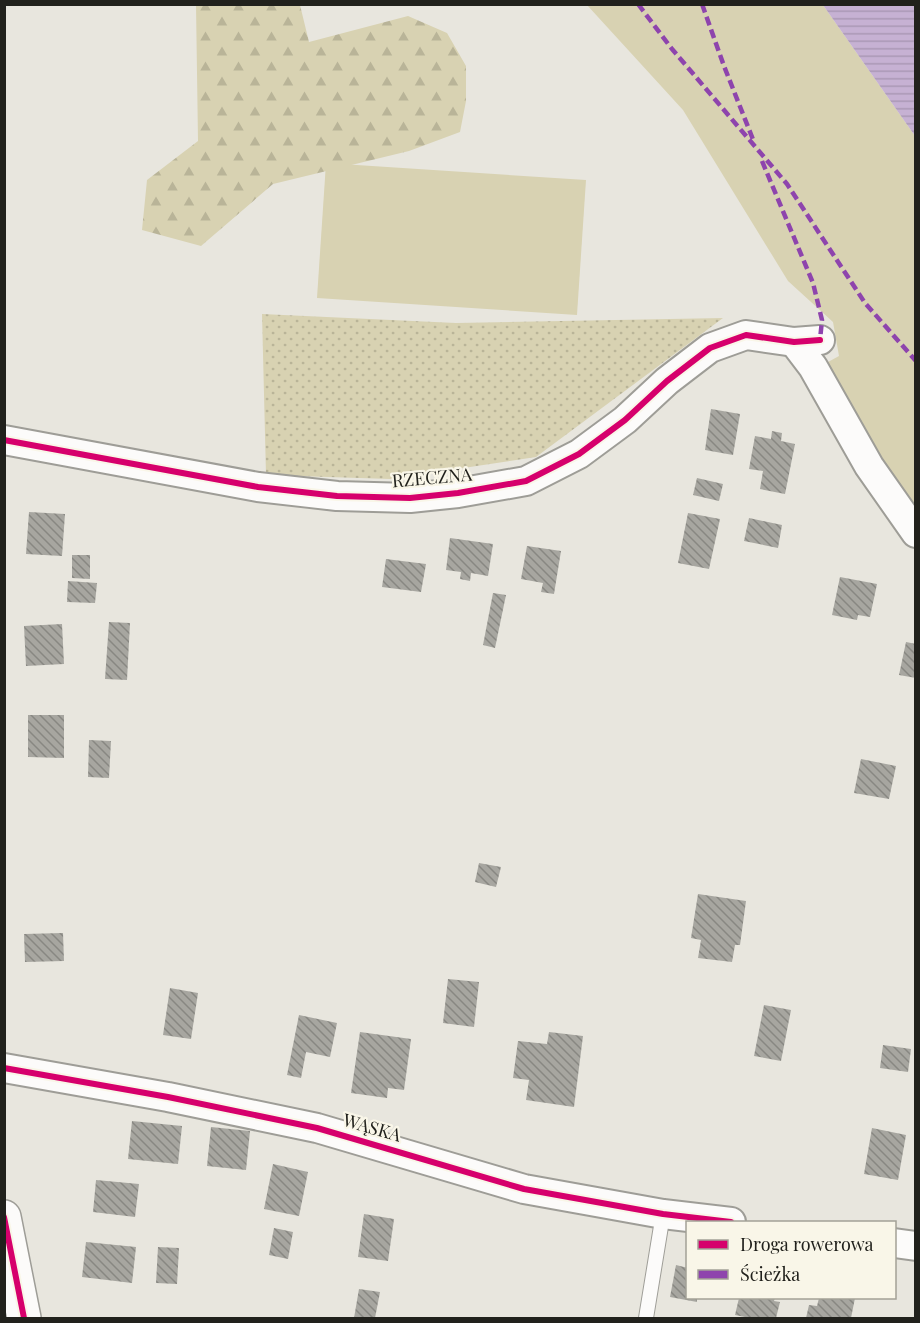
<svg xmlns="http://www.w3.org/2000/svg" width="920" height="1323" font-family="'Playfair Display',serif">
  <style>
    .green { fill: #d8d2b2 }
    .forest { fill: url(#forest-firs) }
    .park { fill: url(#park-dots) }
    .water { fill: url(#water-rules) }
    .building { fill: url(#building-back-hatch) }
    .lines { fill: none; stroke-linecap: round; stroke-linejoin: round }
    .lane-casing { stroke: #9e9d97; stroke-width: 16 }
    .street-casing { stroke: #9e9d97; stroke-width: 32 }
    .secondary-casing { stroke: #9e9d97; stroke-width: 36 }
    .lane { stroke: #fcfbfa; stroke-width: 14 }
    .street { stroke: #fcfbfa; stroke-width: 28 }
    .secondary { stroke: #fcfbfa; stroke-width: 33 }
    .quiet { stroke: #8e44ad; stroke-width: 4.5; stroke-dasharray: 9 4.5; stroke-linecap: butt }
    .cycleway-casing { stroke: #f9f6e8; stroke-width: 10 }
    .cycleway { stroke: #d6006c; stroke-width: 6 }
    .labels { text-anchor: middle; stroke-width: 4.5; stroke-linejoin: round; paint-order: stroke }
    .street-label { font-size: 18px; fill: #21211c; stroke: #f9f6e8 }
  </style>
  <defs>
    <pattern id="forest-firs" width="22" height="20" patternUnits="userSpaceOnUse" patternTransform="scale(1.5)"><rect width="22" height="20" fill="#d8d2b2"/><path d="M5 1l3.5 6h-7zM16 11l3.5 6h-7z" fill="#b9b498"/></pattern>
    <pattern id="park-dots" width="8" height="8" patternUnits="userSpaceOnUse" patternTransform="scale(1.5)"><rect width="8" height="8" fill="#d8d2b2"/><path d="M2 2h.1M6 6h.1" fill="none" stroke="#b9b498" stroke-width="1.8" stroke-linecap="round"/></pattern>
    <pattern id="water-rules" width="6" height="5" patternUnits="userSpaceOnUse" patternTransform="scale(1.5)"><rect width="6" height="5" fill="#c6b1d3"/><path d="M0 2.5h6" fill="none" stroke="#aa98b5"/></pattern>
    <pattern id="building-back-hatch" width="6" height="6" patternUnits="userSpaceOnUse" patternTransform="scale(1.5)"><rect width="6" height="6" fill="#a7a6a0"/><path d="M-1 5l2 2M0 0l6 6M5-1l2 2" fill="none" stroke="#888782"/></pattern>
  </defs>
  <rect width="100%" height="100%" fill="#e8e6de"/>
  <!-- green -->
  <g class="green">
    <path d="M 587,5 L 823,5 L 915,136 L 915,512 L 819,367 L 839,356 L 833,322 L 788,281 L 683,110 Z"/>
    <path d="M 326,163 L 586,180 L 577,315 L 317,298 Z"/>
  </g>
  <!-- forest -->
  <path class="forest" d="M 196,5 L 300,5 L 309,42 L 408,16 L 447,33 L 466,66 L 466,101 L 460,132 L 409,151 L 273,184 L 201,246 L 142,230 L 147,180 L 198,141 Z"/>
  <!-- park -->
  <path class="park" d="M 262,314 L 456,323 L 723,318 L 536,457 L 390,479 L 266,475 Z"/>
  <!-- water -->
  <path class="water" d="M 823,5 L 915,5 L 915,136 Z"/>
  <!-- building -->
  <g class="building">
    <path d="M 711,409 L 740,414 L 733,455 L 705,450 Z"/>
    <path d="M 772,431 L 782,433 L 781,441 L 795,444 L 785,494 L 760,489 L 763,471 L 749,469 L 755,436 L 771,439 Z"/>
    <path d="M 697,478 L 723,484 L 719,501 L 693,495 Z"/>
    <path d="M 29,512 L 65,514 L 62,556 L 26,554 Z"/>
    <path d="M 688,513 L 720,519 L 709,569 L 678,563 Z"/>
    <path d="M 749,518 L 782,525 L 778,548 L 744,541 Z"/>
    <path d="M 450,538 L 493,544 L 488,576 L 471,573 L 470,581 L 460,579 L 461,572 L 446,570 Z"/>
    <path d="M 527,546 L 561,551 L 554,594 L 541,592 L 543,583 L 521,579 Z"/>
    <path d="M 72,555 L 90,555 L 90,579 L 72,578 Z"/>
    <path d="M 386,559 L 426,564 L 421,592 L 382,587 Z"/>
    <path d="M 840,577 L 877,584 L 870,617 L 858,615 L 857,620 L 832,615 Z"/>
    <path d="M 68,581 L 97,583 L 95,603 L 67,602 Z"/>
    <path d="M 493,593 L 506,595 L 495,648 L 483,645 Z"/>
    <path d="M 109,622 L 130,623 L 127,680 L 105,679 Z"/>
    <path d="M 62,624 L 64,664 L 26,666 L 24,626 Z"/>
    <path d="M 906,642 L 916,644 L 916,678 L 899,675 Z"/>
    <path d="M 28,715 L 64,715 L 64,758 L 28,757 Z"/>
    <path d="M 89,740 L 111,741 L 109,778 L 88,777 Z"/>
    <path d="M 861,759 L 896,766 L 889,799 L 854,793 Z"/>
    <path d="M 479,863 L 501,867 L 496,887 L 475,882 Z"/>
    <path d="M 698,894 L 746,901 L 740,945 L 735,945 L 732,962 L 698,958 L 701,940 L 691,938 Z"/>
    <path d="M 63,933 L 64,961 L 25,962 L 24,934 Z"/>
    <path d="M 448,979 L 479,982 L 474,1027 L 443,1023 Z"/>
    <path d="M 170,988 L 198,993 L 191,1039 L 163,1035 Z"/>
    <path d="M 764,1005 L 791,1010 L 781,1061 L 754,1056 Z"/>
    <path d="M 299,1015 L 337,1023 L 330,1057 L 306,1052 L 301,1078 L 287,1075 Z"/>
    <path d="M 360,1032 L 411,1039 L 404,1090 L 388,1088 L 387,1098 L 351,1093 Z"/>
    <path d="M 549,1032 L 583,1036 L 574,1107 L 526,1100 L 529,1080 L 513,1078 L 518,1041 L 547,1044 Z"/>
    <path d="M 883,1045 L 911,1049 L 908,1072 L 880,1068 Z"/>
    <path d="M 132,1121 L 182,1126 L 178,1164 L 128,1159 Z"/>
    <path d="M 211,1127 L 250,1131 L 246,1170 L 207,1166 Z"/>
    <path d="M 872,1128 L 906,1135 L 898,1180 L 864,1174 Z"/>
    <path d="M 273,1164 L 308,1172 L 299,1216 L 264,1209 Z"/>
    <path d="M 96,1180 L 139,1184 L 135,1217 L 93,1212 Z"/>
    <path d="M 364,1214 L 394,1219 L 388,1261 L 358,1257 Z"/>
    <path d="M 274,1228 L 293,1232 L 288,1259 L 269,1255 Z"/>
    <path d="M 86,1242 L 136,1247 L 132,1283 L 82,1277 Z"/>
    <path d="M 158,1247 L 179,1248 L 177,1284 L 156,1283 Z"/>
    <path d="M 676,1265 L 688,1268 L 688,1298 L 697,1298 L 697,1302 L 670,1297 Z"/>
    <path d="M 359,1289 L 380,1292 L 375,1318 L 354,1318 Z"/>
    <path d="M 739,1298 L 775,1298 L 774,1301 L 780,1302 L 776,1318 L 750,1318 L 735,1315 Z"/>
    <path d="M 819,1298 L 855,1298 L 851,1318 L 806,1318 L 809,1305 L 817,1306 Z"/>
  </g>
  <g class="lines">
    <defs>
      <path id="lane" d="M 646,1318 L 663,1214"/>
      <g id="street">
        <path d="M 794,342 L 813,367 L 869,466 L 916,533"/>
        <path d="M 4,440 L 258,487 L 337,496 L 410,498 L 458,493 L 526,481 L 579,454 L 625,420 L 667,381 L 710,348 L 746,335 L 794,342 L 820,340"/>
        <path d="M 4,1068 L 168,1097 L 317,1128 L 524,1189 L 663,1214 L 731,1222"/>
        <path d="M 894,1243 L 916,1246"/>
      </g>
      <path id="secondary" d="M 4,1217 L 24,1318"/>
    </defs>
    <!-- lane casing -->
    <use href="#lane" class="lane-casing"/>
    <!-- street casing -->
    <use href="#street" class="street-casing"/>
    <!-- secondary casing -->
    <use href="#secondary" class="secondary-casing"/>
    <!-- lane -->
    <use href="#lane" class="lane"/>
    <!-- street -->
    <use href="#street" class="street"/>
    <!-- secondary -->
    <use href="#secondary" class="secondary"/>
    <!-- quiet -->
    <g class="quiet">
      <path d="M 638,4 L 672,49 L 787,184 L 865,303 L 916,361"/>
      <path d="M 702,4 L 724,66 L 754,142"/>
      <path d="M 762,161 L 813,283 L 822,320 L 820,340"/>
    </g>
    <defs>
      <g id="cycleway">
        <path d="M 4,440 L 258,487 L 337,496 L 410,498 L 458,493 L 526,481 L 579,454 L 625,420 L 667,381 L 710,348 L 746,335 L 794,342 L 820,340"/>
        <path d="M 4,1068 L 168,1097 L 317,1128 L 524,1189 L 663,1214 L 731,1222"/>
        <path d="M 4,1217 L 24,1318"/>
      </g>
    </defs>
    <!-- cycleway casing -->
    <use href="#cycleway" class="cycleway-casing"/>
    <!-- cycleway -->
    <use href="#cycleway" class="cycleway"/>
  </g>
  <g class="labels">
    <!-- street labels -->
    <g class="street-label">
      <text transform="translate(432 478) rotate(-5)" y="6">RZECZNA</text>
      <text transform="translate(372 1128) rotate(16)" y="6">WĄSKA</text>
    </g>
  </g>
  <!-- border -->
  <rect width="920" height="1323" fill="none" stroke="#21211c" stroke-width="12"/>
  <!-- legend -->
  <rect x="686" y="1221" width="210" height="78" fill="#f9f6e8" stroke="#a3a196" stroke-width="1.5"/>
  <rect x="698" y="1240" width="30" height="9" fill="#d6006c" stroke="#a3a196" stroke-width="1.5"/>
  <text x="740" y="1251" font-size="18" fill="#21211c">Droga rowerowa</text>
  <rect x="698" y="1270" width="30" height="9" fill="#8e44ad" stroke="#a3a196" stroke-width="1.5"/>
  <text x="740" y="1281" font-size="18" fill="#21211c">Ścieżka</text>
</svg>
